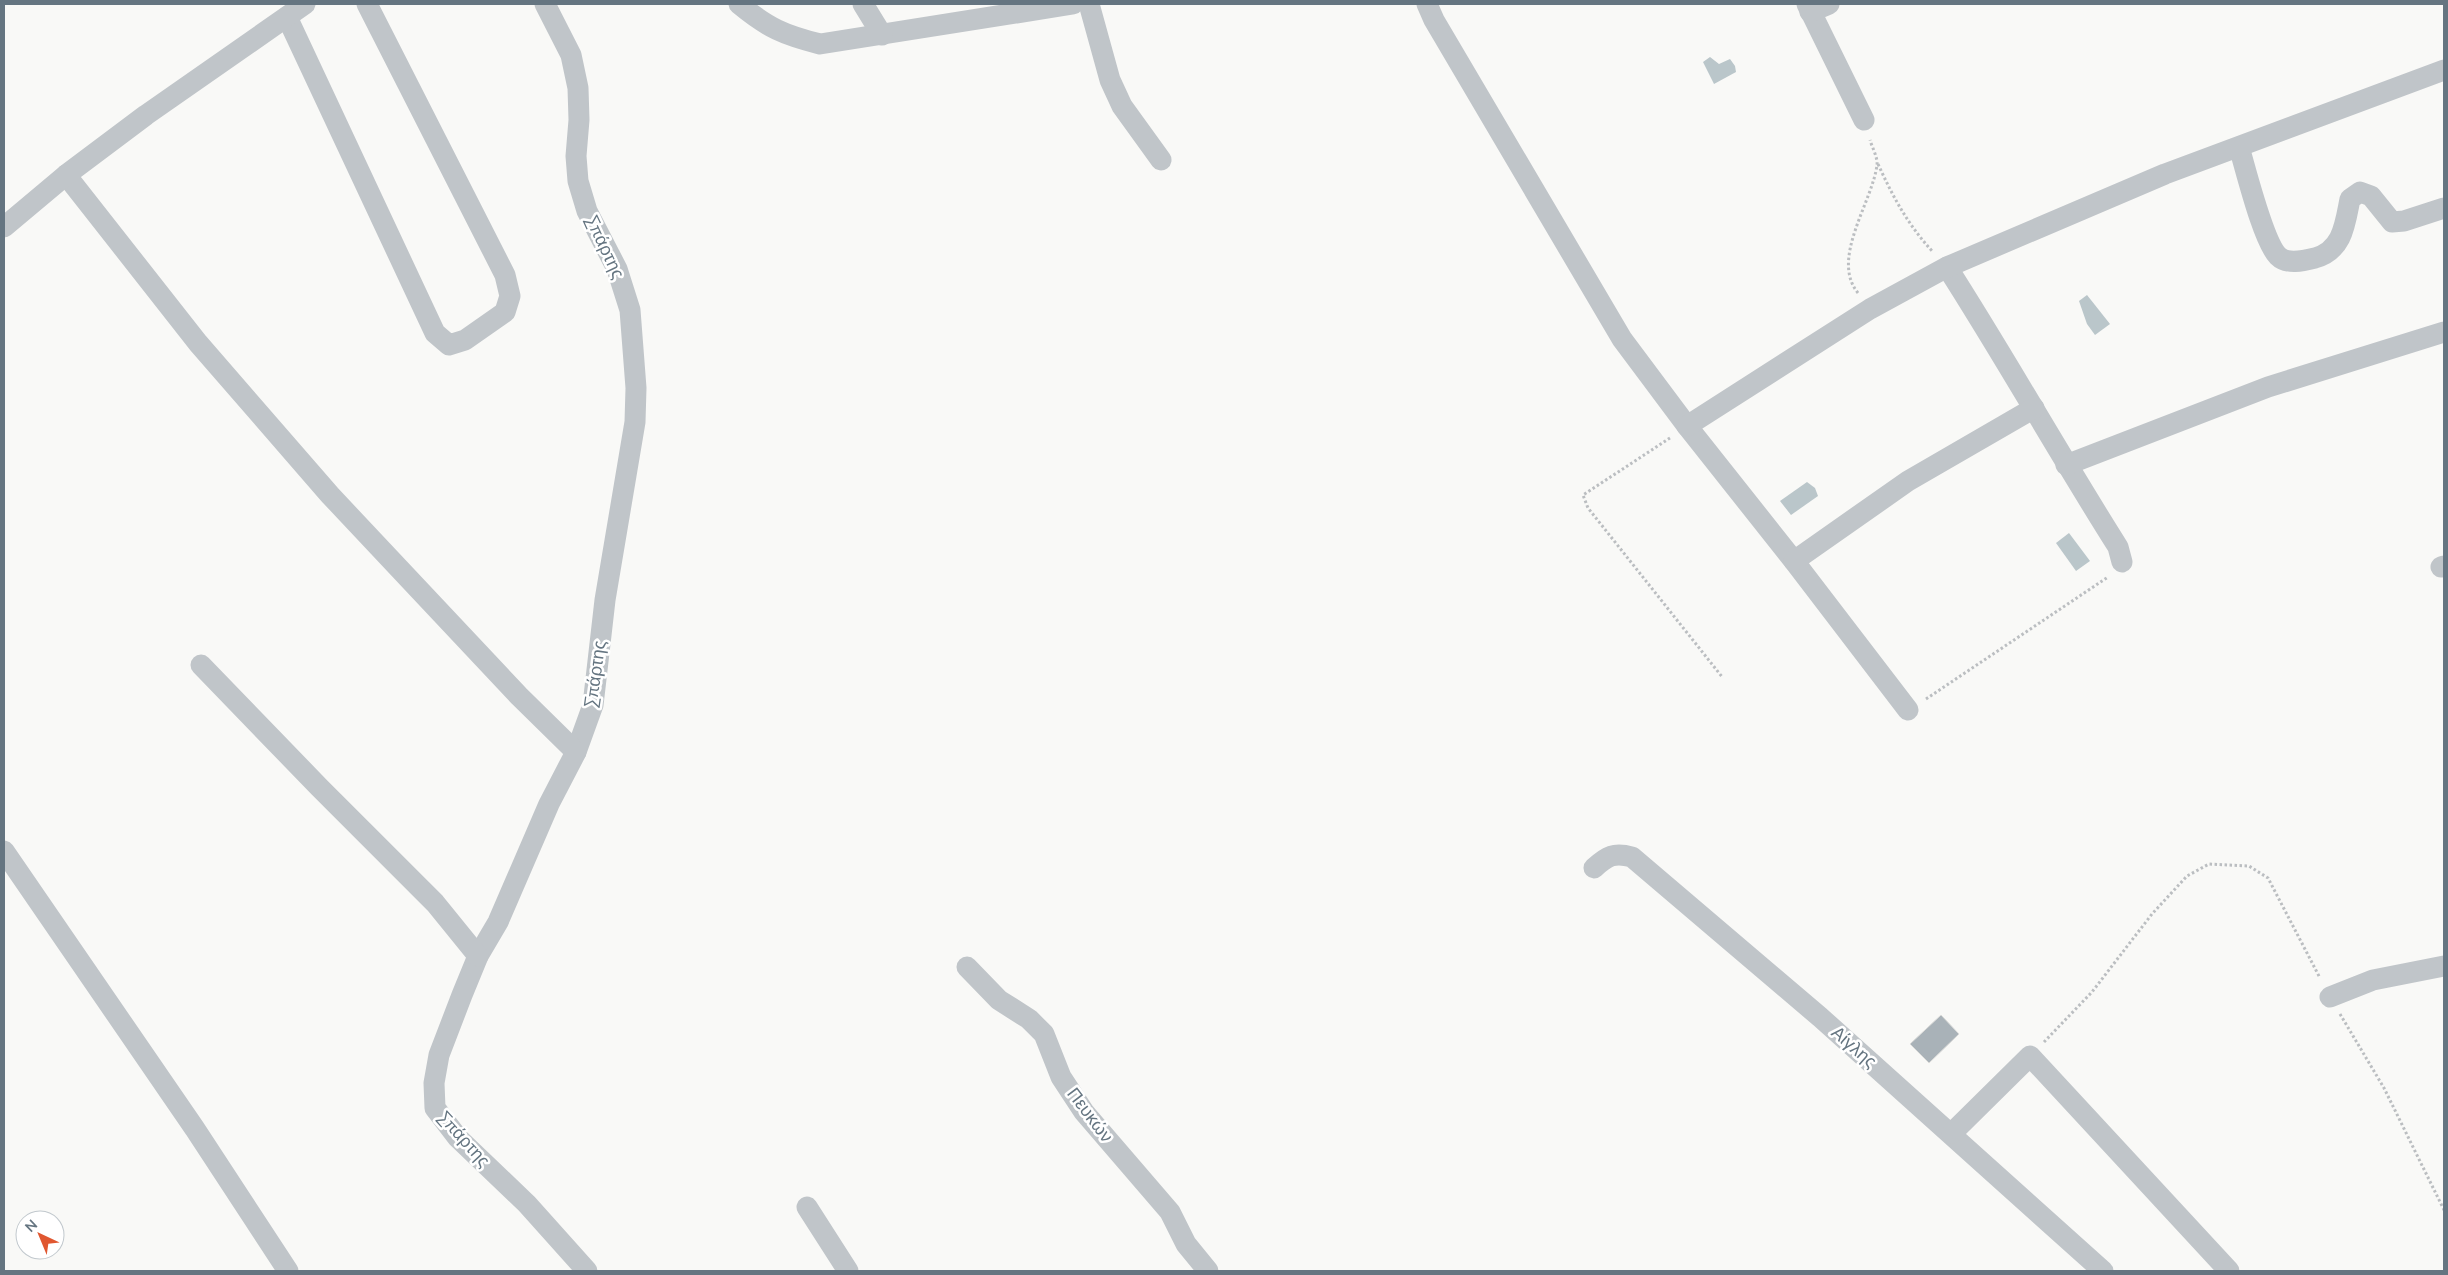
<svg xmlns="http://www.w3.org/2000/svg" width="2448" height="1275" font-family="'Nunito Sans',sans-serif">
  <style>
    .water { fill: #bac6ca }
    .building { fill: #a9b2b8; stroke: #dbdbd9 }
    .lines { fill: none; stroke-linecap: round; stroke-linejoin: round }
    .path { stroke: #bbbec1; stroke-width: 3; stroke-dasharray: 2.5 2.5; stroke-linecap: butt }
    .minor { stroke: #c0c5c9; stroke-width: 21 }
    .labels { text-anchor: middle; stroke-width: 5; stroke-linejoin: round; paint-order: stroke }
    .street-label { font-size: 18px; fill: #657581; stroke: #fff }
  </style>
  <rect width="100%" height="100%" fill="#f9f9f7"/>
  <!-- water -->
  <g class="water">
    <path d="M 1710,57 L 1719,64 L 1730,59 L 1735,66 L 1736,72 L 1714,84 L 1703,62 Z"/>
    <path d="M 2087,295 L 2110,324 L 2095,335 L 2087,324 L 2079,301 Z"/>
    <path d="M 1807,482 L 1815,488 L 1818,496 L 1791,515 L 1780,501 Z"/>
    <path d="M 2069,533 L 2090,561 L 2076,571 L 2056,543 Z"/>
  </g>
  <!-- building -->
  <path class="building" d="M 1941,1015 L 1959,1034 L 1929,1063 L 1910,1044 Z"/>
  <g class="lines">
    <!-- path -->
    <g class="path">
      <path d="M 1878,164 C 1893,197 1908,225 1933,252"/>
      <path d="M 1858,293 C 1830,259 1872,203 1877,165 C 1878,158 1872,147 1870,140"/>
      <path d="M 1670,438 L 1583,495 L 1588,508 L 1723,678"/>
      <path d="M 1926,699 L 2108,577"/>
      <path d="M 2340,1014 L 2384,1088 L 2444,1210"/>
      <path d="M 2044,1042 L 2092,992 L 2152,914 L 2187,876 L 2209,864 L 2249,866 L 2268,878 L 2320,978"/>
    </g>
    <!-- minor -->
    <g class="minor">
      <path d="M 545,4 L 571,55 L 578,88 L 579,120 L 576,156 L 578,181 L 587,211 L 617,269 L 630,310 L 636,388 L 635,422 L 605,600 L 593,705 L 576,752 L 549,804 L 498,922 L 478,956 L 462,995 L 439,1055 L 434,1083 L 435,1108 L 458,1138 L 527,1204 L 587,1271"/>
      <path d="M 739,4 C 768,28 784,35 820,44 L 1073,4"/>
      <path d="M 863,4 L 882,35"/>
      <path d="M 1089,4 L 1110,80 L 1122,106 L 1161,160"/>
      <path d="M 1427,4 L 1434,20 L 1622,339 L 1687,426 L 1794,561 L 1908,710"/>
      <path d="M 1807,4 L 1864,120"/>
      <path d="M 1810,12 L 1829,4"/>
      <path d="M 287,17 L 435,333 L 449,345 L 465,340 L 505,312 L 510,296 L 505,275 L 367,4"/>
      <path d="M 2239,147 C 2246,170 2263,241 2278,256 C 2287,265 2303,261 2315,258 C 2343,250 2345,224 2350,199 L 2360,192 L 2371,196 L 2392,222 L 2404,221 L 2444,208"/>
      <path d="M 66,175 L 198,343 L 330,495 L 519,696 L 576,752"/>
      <path d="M 4,227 L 66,175 L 146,115 L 305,4"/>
      <path d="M 1947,267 C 2006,359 2059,454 2118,547 L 2122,562"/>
      <path d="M 1687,426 L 1870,309 L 1947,267 L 2165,174 L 2444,70"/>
      <path d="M 2066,465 L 2268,387 L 2444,332"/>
      <path d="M 1794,561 L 1908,481 L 2034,408"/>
      <path d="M 2441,567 L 2444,566"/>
      <path d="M 201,665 L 319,787 L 435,903 L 478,956"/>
      <path d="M 4,851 L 195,1129 L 288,1271"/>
      <path d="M 1594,868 C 1607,856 1614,852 1632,857 L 1820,1017 L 2103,1271"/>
      <path d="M 967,967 L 999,1000 L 1029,1019 L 1044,1034 L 1061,1077 L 1084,1112 L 1170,1212 L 1186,1244 L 1208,1271"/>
      <path d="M 2330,997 L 2373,980 L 2444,966"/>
      <path d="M 1952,1133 L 2030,1056 L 2229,1271"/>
      <path d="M 807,1207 L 848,1271"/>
    </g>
  </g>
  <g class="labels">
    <!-- street labels -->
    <g class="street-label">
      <text transform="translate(605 247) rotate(65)" y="6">Σπάρτης</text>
      <text transform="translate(595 674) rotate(-82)" y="6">Σπάρτης</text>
      <text transform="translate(1854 1047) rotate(41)" y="6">Αίγλης</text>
      <text transform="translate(1090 1115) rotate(53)" y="6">Πευκών</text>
      <text transform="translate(464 1139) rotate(48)" y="6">Σπάρτης</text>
    </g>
  </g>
  <!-- border -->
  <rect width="2448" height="1275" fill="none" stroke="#657581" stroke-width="10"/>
  <!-- north arrow -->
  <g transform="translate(40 1235) rotate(316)"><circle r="24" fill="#ffffff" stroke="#c1c8cd"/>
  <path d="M0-4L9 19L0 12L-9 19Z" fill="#e05730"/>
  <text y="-8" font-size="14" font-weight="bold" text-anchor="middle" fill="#657581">N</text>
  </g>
</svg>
